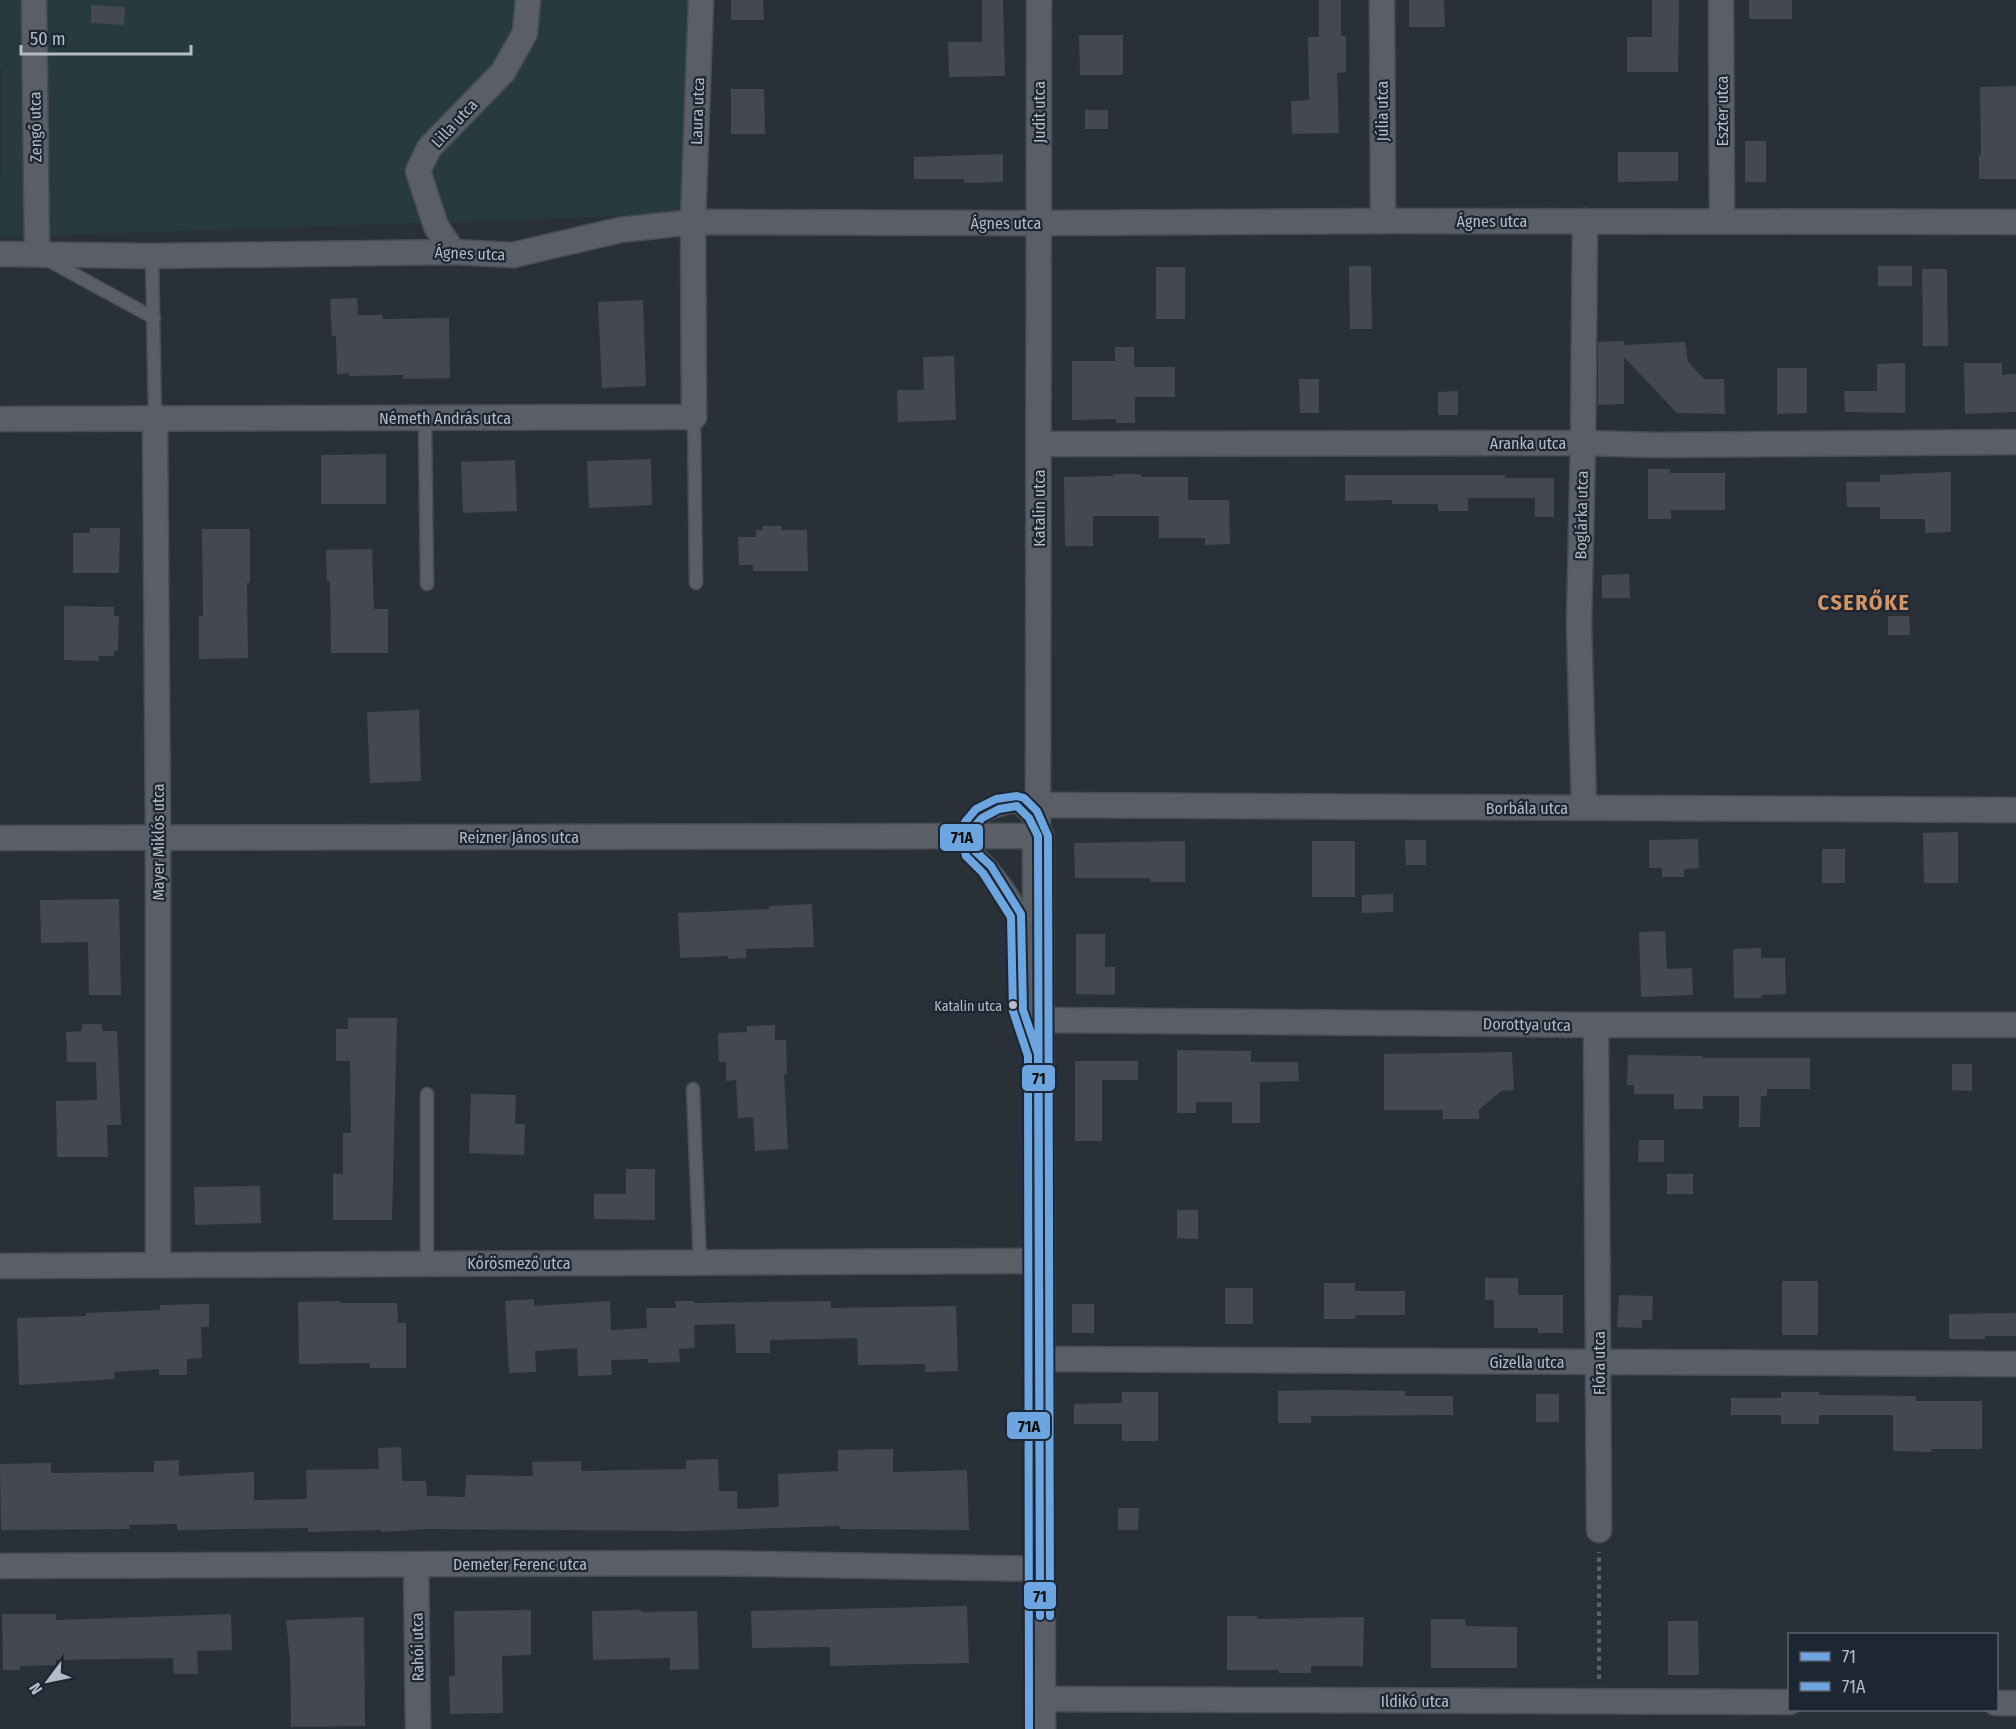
<svg xmlns="http://www.w3.org/2000/svg" width="2016" height="1729" font-family="'Fira Sans Condensed',sans-serif">
  <style>
    .green { fill: #273a3e }
    .building { fill: #444950 }
    .lines { fill: none; stroke-linecap: round; stroke-linejoin: round }
    .service-casing { stroke: #484c53; stroke-width: 15 }
    .minor-casing { stroke: #484c53; stroke-width: 27 }
    .tertiary-casing { stroke: #484c53; stroke-width: 33 }
    .path { stroke: #5d636a; stroke-width: 4; stroke-dasharray: 4.5 4.5; stroke-linecap: butt }
    .service { stroke: #5a5e66; stroke-width: 12 }
    .minor { stroke: #5a5e66; stroke-width: 24 }
    .tertiary { stroke: #5a5e66; stroke-width: 30 }
    .bus-1-casing { stroke: #1d2633; stroke-width: 12 }
    .bus-2-casing { stroke: #1d2633; stroke-width: 12 }
    .bus-1 { stroke: #6da5e0; stroke-width: 8 }
    .bus-2 { stroke: #6da5e0; stroke-width: 8 }
    .bus-dot { fill: #b4bcc9; stroke: #1d2633; stroke-width: 2 }
    .labels { text-anchor: middle; stroke-width: 4.5; stroke-linejoin: round; paint-order: stroke }
    .bus-label { font-size: 14px; fill: #b4bcc9; stroke: #1d2633; text-anchor: end }
    .street-label { font-size: 16px; fill: #b4bcc9; stroke: #1d2633 }
    .district-label { font-size: 22px; font-weight: bold; letter-spacing: 1.5px; fill: #d59563; stroke: #1d2633 }
    .line-badge { stroke: #1d2633; stroke-width: 2 }
    .pale-badge-label { font-size: 16px; text-anchor: middle; font-weight: bold; fill: #111 }
  </style>
  <rect width="100%" height="100%" fill="#2a3038"/>
  <!-- green -->
  <path class="green" d="M 0,0 L 690,0 L 688,214 L 0,237 L 2,71 L 0,68 Z"/>
  <!-- building -->
  <g class="building">
    <path d="M 731,0 L 763,0 L 764,20 L 731,20 Z"/>
    <path d="M 982,0 L 1003,0 L 1005,76 L 949,77 L 948,42 L 982,42 Z"/>
    <path d="M 1319,0 L 1341,0 L 1341,36 L 1346,36 L 1346,72 L 1337,73 L 1339,133 L 1292,134 L 1291,101 L 1309,100 L 1308,37 L 1319,37 Z"/>
    <path d="M 1409,0 L 1444,0 L 1445,27 L 1409,27 Z"/>
    <path d="M 1652,0 L 1679,0 L 1678,72 L 1627,72 L 1627,37 L 1652,37 Z"/>
    <rect x="1749" y="0" width="43" height="19"/>
    <path d="M 91,5 L 125,7 L 124,25 L 91,23 Z"/>
    <path d="M 1079,35 L 1123,35 L 1123,75 L 1080,75 Z"/>
    <path d="M 2016,86 L 2016,179 L 1979,179 L 1979,155 L 1981,155 L 1980,87 Z"/>
    <path d="M 731,89 L 764,89 L 765,134 L 731,134 Z"/>
    <rect x="1085" y="110" width="23" height="19"/>
    <rect x="1745" y="141" width="21" height="41"/>
    <path d="M 1618,152 L 1678,152 L 1678,181 L 1618,182 Z"/>
    <path d="M 1003,154 L 1003,182 L 964,183 L 964,179 L 914,179 L 914,157 Z"/>
    <path d="M 1349,266 L 1371,266 L 1372,329 L 1350,329 Z"/>
    <rect x="1878" y="266" width="34" height="20"/>
    <rect x="1156" y="267" width="29" height="52"/>
    <path d="M 1922,269 L 1947,269 L 1948,346 L 1923,346 Z"/>
    <path d="M 357,298 L 358,315 L 382,315 L 383,319 L 449,318 L 450,378 L 403,379 L 403,375 L 349,376 L 349,373 L 337,374 L 336,336 L 332,336 L 330,299 Z"/>
    <path d="M 643,300 L 646,386 L 602,388 L 598,302 Z"/>
    <path d="M 1624,341 L 1624,345 L 1685,342 L 1688,362 L 1704,379 L 1724,379 L 1725,414 L 1677,413 L 1624,357 L 1624,404 L 1598,405 L 1598,342 Z"/>
    <path d="M 1115,347 L 1134,347 L 1134,367 L 1175,367 L 1175,397 L 1135,397 L 1135,423 L 1116,423 L 1116,419 L 1072,420 L 1072,361 L 1115,361 Z"/>
    <path d="M 954,356 L 956,420 L 898,422 L 897,390 L 924,390 L 923,357 Z"/>
    <path d="M 1905,363 L 1905,413 L 1845,412 L 1844,391 L 1877,391 L 1877,364 Z"/>
    <path d="M 1964,363 L 2002,363 L 2002,375 L 2016,374 L 2016,412 L 1965,414 Z"/>
    <path d="M 1777,368 L 1807,368 L 1807,413 L 1777,414 Z"/>
    <path d="M 1299,379 L 1319,379 L 1319,413 L 1300,413 Z"/>
    <path d="M 1458,391 L 1458,415 L 1438,415 L 1438,392 Z"/>
    <path d="M 386,454 L 386,504 L 321,504 L 321,455 Z"/>
    <path d="M 651,459 L 652,505 L 589,508 L 587,461 Z"/>
    <path d="M 515,460 L 517,511 L 463,513 L 461,462 Z"/>
    <path d="M 1648,469 L 1670,469 L 1670,473 L 1725,473 L 1725,510 L 1671,510 L 1671,519 L 1648,519 Z"/>
    <path d="M 1951,472 L 1951,532 L 1925,533 L 1925,519 L 1880,519 L 1880,507 L 1847,507 L 1846,482 L 1880,482 L 1880,475 Z"/>
    <path d="M 1113,474 L 1141,474 L 1141,477 L 1188,477 L 1188,500 L 1229,500 L 1230,544 L 1205,545 L 1205,538 L 1159,538 L 1159,516 L 1093,516 L 1093,546 L 1065,546 L 1064,477 L 1113,476 Z"/>
    <path d="M 1345,475 L 1505,475 L 1505,478 L 1554,478 L 1554,517 L 1535,517 L 1535,498 L 1468,498 L 1468,511 L 1438,511 L 1438,504 L 1392,504 L 1392,500 L 1345,501 Z"/>
    <path d="M 763,526 L 781,526 L 781,530 L 807,530 L 808,571 L 753,571 L 753,565 L 739,565 L 738,537 L 756,537 L 756,530 L 763,530 Z"/>
    <path d="M 90,528 L 120,528 L 119,573 L 73,573 L 73,533 L 90,533 Z"/>
    <path d="M 202,529 L 250,529 L 250,583 L 247,583 L 248,658 L 199,659 L 199,616 L 203,616 Z"/>
    <path d="M 372,549 L 374,609 L 388,609 L 388,653 L 331,653 L 330,581 L 327,581 L 326,550 Z"/>
    <path d="M 1629,574 L 1630,598 L 1602,598 L 1602,575 Z"/>
    <path d="M 64,606 L 114,607 L 114,616 L 119,616 L 118,651 L 114,651 L 114,656 L 99,656 L 99,661 L 64,660 Z"/>
    <path d="M 1888,616 L 1909,616 L 1910,635 L 1888,635 Z"/>
    <path d="M 419,710 L 421,781 L 370,783 L 367,712 Z"/>
    <path d="M 1958,832 L 1958,883 L 1924,883 L 1923,833 Z"/>
    <path d="M 1698,839 L 1699,868 L 1684,869 L 1684,877 L 1662,877 L 1662,868 L 1649,868 L 1649,840 Z"/>
    <path d="M 1405,840 L 1426,840 L 1426,865 L 1406,865 Z"/>
    <path d="M 1185,841 L 1185,882 L 1151,882 L 1150,878 L 1075,878 L 1074,843 Z"/>
    <rect x="1312" y="841" width="43" height="56"/>
    <rect x="1822" y="849" width="23" height="34"/>
    <path d="M 1393,894 L 1393,912 L 1362,913 L 1362,895 Z"/>
    <path d="M 119,899 L 121,995 L 89,995 L 88,942 L 41,943 L 40,900 Z"/>
    <path d="M 812,904 L 814,947 L 746,949 L 746,958 L 728,959 L 728,956 L 680,958 L 678,913 L 769,909 L 769,906 Z"/>
    <path d="M 1665,931 L 1667,969 L 1692,968 L 1693,995 L 1641,997 L 1639,932 Z"/>
    <path d="M 1076,934 L 1105,934 L 1105,967 L 1115,967 L 1115,995 L 1076,994 Z"/>
    <path d="M 1761,948 L 1761,958 L 1785,958 L 1786,994 L 1761,995 L 1762,998 L 1734,998 L 1733,949 Z"/>
    <path d="M 348,1018 L 397,1018 L 392,1220 L 333,1220 L 333,1174 L 343,1174 L 343,1133 L 351,1133 L 350,1061 L 336,1061 L 336,1029 L 348,1029 Z"/>
    <path d="M 82,1024 L 102,1024 L 102,1031 L 117,1031 L 121,1125 L 107,1125 L 108,1157 L 57,1157 L 56,1101 L 97,1100 L 96,1062 L 67,1062 L 66,1032 L 82,1031 Z"/>
    <path d="M 775,1025 L 775,1040 L 786,1040 L 787,1074 L 784,1074 L 788,1149 L 755,1151 L 753,1117 L 738,1118 L 736,1080 L 726,1081 L 726,1062 L 719,1062 L 718,1033 L 747,1032 L 747,1026 Z"/>
    <path d="M 1177,1050 L 1251,1051 L 1251,1062 L 1298,1062 L 1299,1081 L 1260,1082 L 1260,1123 L 1232,1123 L 1232,1102 L 1196,1102 L 1196,1113 L 1177,1113 Z"/>
    <path d="M 1512,1052 L 1514,1090 L 1501,1091 L 1479,1110 L 1479,1119 L 1443,1119 L 1443,1110 L 1384,1110 L 1384,1054 Z"/>
    <path d="M 1628,1055 L 1703,1056 L 1703,1058 L 1810,1058 L 1810,1089 L 1767,1089 L 1767,1096 L 1761,1096 L 1760,1127 L 1739,1127 L 1739,1096 L 1703,1096 L 1703,1109 L 1674,1109 L 1674,1094 L 1634,1094 L 1634,1085 L 1627,1085 Z"/>
    <path d="M 1075,1061 L 1138,1061 L 1138,1080 L 1102,1080 L 1102,1141 L 1075,1141 Z"/>
    <path d="M 1952,1064 L 1972,1064 L 1972,1091 L 1952,1090 Z"/>
    <path d="M 471,1094 L 516,1095 L 515,1124 L 525,1124 L 524,1155 L 469,1153 Z"/>
    <path d="M 1639,1140 L 1664,1140 L 1664,1162 L 1638,1162 Z"/>
    <path d="M 626,1169 L 655,1169 L 655,1220 L 594,1219 L 594,1194 L 626,1194 Z"/>
    <rect x="1667" y="1174" width="26" height="20"/>
    <path d="M 260,1186 L 261,1223 L 195,1225 L 194,1187 Z"/>
    <path d="M 1177,1210 L 1198,1210 L 1198,1239 L 1177,1238 Z"/>
    <path d="M 1485,1278 L 1518,1278 L 1518,1295 L 1563,1295 L 1563,1333 L 1538,1333 L 1538,1328 L 1494,1328 L 1494,1300 L 1485,1300 Z"/>
    <rect x="1782" y="1281" width="36" height="54"/>
    <path d="M 1324,1283 L 1355,1283 L 1355,1291 L 1405,1291 L 1405,1315 L 1355,1315 L 1355,1319 L 1324,1319 Z"/>
    <rect x="1225" y="1288" width="28" height="36"/>
    <path d="M 1619,1295 L 1653,1296 L 1652,1320 L 1642,1320 L 1642,1328 L 1617,1327 Z"/>
    <path d="M 534,1299 L 534,1306 L 610,1301 L 611,1330 L 647,1328 L 646,1308 L 676,1308 L 675,1301 L 694,1301 L 694,1303 L 831,1301 L 831,1308 L 956,1306 L 958,1371 L 925,1372 L 925,1364 L 858,1365 L 857,1338 L 770,1340 L 770,1353 L 736,1353 L 735,1324 L 694,1325 L 695,1348 L 679,1349 L 680,1362 L 648,1363 L 648,1359 L 611,1360 L 612,1375 L 578,1376 L 577,1348 L 535,1351 L 536,1372 L 509,1373 L 505,1301 Z"/>
    <path d="M 340,1301 L 340,1303 L 397,1303 L 398,1323 L 406,1323 L 406,1368 L 370,1368 L 370,1363 L 299,1364 L 298,1302 Z"/>
    <path d="M 209,1304 L 209,1327 L 201,1327 L 202,1358 L 187,1359 L 187,1375 L 159,1375 L 159,1369 L 114,1372 L 115,1379 L 19,1385 L 17,1318 L 86,1316 L 86,1313 L 160,1310 L 160,1305 Z"/>
    <rect x="1072" y="1304" width="22" height="29"/>
    <path d="M 2016,1313 L 2016,1336 L 1985,1336 L 1985,1339 L 1949,1339 L 1949,1314 Z"/>
    <path d="M 1332,1390 L 1405,1391 L 1405,1396 L 1453,1396 L 1453,1415 L 1311,1416 L 1311,1423 L 1278,1423 L 1278,1391 Z"/>
    <path d="M 1122,1392 L 1158,1392 L 1158,1441 L 1122,1441 L 1122,1424 L 1074,1424 L 1074,1404 L 1122,1403 Z"/>
    <path d="M 1781,1392 L 1819,1392 L 1819,1395 L 1916,1396 L 1916,1401 L 1982,1401 L 1982,1449 L 1931,1449 L 1931,1452 L 1893,1451 L 1893,1415 L 1819,1415 L 1819,1424 L 1781,1424 L 1781,1415 L 1731,1415 L 1731,1398 L 1781,1398 Z"/>
    <rect x="1536" y="1394" width="23" height="28"/>
    <path d="M 401,1447 L 402,1481 L 426,1481 L 427,1496 L 465,1497 L 466,1475 L 533,1476 L 532,1462 L 581,1461 L 581,1471 L 686,1469 L 686,1460 L 718,1459 L 719,1491 L 737,1491 L 737,1509 L 779,1507 L 778,1474 L 838,1471 L 838,1450 L 893,1449 L 893,1472 L 967,1470 L 969,1530 L 840,1529 L 839,1526 L 688,1531 L 428,1529 L 381,1532 L 381,1530 L 308,1532 L 308,1528 L 177,1530 L 177,1524 L 129,1525 L 130,1529 L 1,1530 L 0,1464 L 51,1463 L 51,1473 L 154,1472 L 154,1461 L 179,1460 L 179,1476 L 254,1472 L 254,1500 L 307,1499 L 306,1470 L 379,1469 L 378,1448 Z"/>
    <path d="M 1118,1508 L 1139,1508 L 1138,1530 L 1118,1530 Z"/>
    <path d="M 967,1606 L 969,1663 L 830,1666 L 830,1647 L 752,1648 L 751,1611 Z"/>
    <path d="M 531,1610 L 531,1655 L 502,1656 L 503,1713 L 450,1714 L 449,1676 L 455,1676 L 454,1611 Z"/>
    <path d="M 641,1610 L 641,1612 L 697,1611 L 699,1669 L 670,1670 L 670,1658 L 593,1660 L 592,1611 Z"/>
    <path d="M 2,1614 L 56,1614 L 56,1620 L 231,1614 L 232,1650 L 197,1651 L 198,1674 L 174,1674 L 173,1658 L 56,1660 L 56,1665 L 20,1666 L 20,1670 L 3,1670 Z"/>
    <path d="M 1227,1616 L 1257,1616 L 1257,1619 L 1364,1617 L 1363,1666 L 1311,1666 L 1311,1673 L 1279,1673 L 1279,1670 L 1227,1670 Z"/>
    <path d="M 364,1617 L 365,1726 L 291,1727 L 290,1660 L 286,1620 Z"/>
    <path d="M 1431,1619 L 1465,1619 L 1466,1626 L 1517,1627 L 1517,1668 L 1431,1668 Z"/>
    <path d="M 1668,1621 L 1698,1621 L 1699,1675 L 1668,1675 Z"/>
  </g>
  <g class="lines">
    <defs>
      <g id="service">
        <path d="M 152,256 L 155,419"/>
        <path d="M 46,259 L 154,318"/>
        <path d="M 694,417 L 696,583"/>
        <path d="M 425,418 L 427,584"/>
        <path d="M 1028,1025 C 1019,998 1022,967 1021,938 C 1021,931 1023,921 1021,914 C 1017,898 1002,880 992,867 C 984,858 972,851 971,837 C 969,816 1002,808 1017,806 L 1029,818 L 1033,827"/>
        <path d="M 693,1089 L 700,1263"/>
        <path d="M 427,1264 L 427,1094"/>
      </g>
      <g id="minor">
        <path d="M 34,0 L 37,254"/>
        <path d="M 1382,0 L 1383,221"/>
        <path d="M 1721,0 L 1722,221"/>
        <path d="M 453,252 L 436,226 L 418,171 L 429,148 L 503,72 L 525,33 L 528,0"/>
        <path d="M 0,254 L 152,256 L 453,252 L 513,255 L 620,230 L 693,222 L 1040,223 L 1383,221 L 2016,222"/>
        <path d="M 0,419 L 694,417 L 693,222 L 701,0"/>
        <path d="M 155,419 L 158,837 L 158,1265"/>
        <path d="M 1039,444 L 1583,443 L 1656,445 L 2016,442"/>
        <path d="M 1038,805 L 2016,810"/>
        <path d="M 1584,808 L 1579,624 L 1583,443 L 1585,221"/>
        <path d="M 0,838 L 1038,836 L 1039,0"/>
        <path d="M 1038,1020 L 1596,1025 L 2016,1025"/>
        <path d="M 1596,1025 L 1599,1530"/>
        <path d="M 0,1266 L 1039,1261"/>
        <path d="M 1039,1359 L 2016,1364"/>
        <path d="M 416,1564 L 418,1729"/>
        <path d="M 0,1566 L 705,1563 L 1039,1569"/>
        <path d="M 1040,1699 L 1790,1702"/>
        <path d="M 1996,1703 L 2016,1703"/>
      </g>
      <path id="tertiary" d="M 1038,836 L 1040,1729"/>
    </defs>
    <!-- service casing -->
    <use href="#service" class="service-casing"/>
    <!-- minor casing -->
    <use href="#minor" class="minor-casing"/>
    <!-- tertiary casing -->
    <use href="#tertiary" class="tertiary-casing"/>
    <!-- path -->
    <path class="path" d="M 1599,1679 L 1599,1552"/>
    <!-- service -->
    <use href="#service" class="service"/>
    <!-- minor -->
    <use href="#minor" class="minor"/>
    <!-- tertiary -->
    <use href="#tertiary" class="tertiary"/>
    <defs>
      <path id="bus-1" d="M 1017,806 L 1029,818 L 1038,836 L 1040,1616 L 1038,1054 L 1023,1010 L 1021,914 L 991,866 L 975,851 L 971,836 L 974,827 L 982,818 L 999,809 Z"/>
      <path id="bus-2" d="M 1029,1729 L 1028,1056 L 1013,1011 L 1011,917 L 983,873 L 966,856 L 961,835 L 965,822 L 976,809 L 996,799 L 1017,796 L 1024,798 L 1037,811 L 1048,836 L 1050,1616"/>
    </defs>
    <!-- bus-1 casing -->
    <use href="#bus-1" class="bus-1-casing"/>
    <!-- bus-2 casing -->
    <use href="#bus-2" class="bus-2-casing"/>
    <!-- bus-1 -->
    <use href="#bus-1" class="bus-1"/>
    <!-- bus-2 -->
    <use href="#bus-2" class="bus-2"/>
  </g>
  <!-- markers -->
  <circle class="bus-dot" cx="1013" cy="1005" r="5"/>
  <g class="labels">
    <!-- bus labels -->
    <g class="bus-label">
      <text x="1002" y="1011">Katalin utca</text>
    </g>
    <!-- street labels -->
    <g class="street-label">
      <text transform="translate(697 111) rotate(-88)" y="6">Laura utca</text>
      <text transform="translate(1382 111) rotate(-90)" y="6">Júlia utca</text>
      <text transform="translate(1722 111) rotate(-90)" y="6">Eszter utca</text>
      <text transform="translate(1039 112) rotate(-90)" y="6">Judit utca</text>
      <text transform="translate(454 123) rotate(-47)" y="6">Lilla utca</text>
      <text transform="translate(35 127) rotate(-91)" y="6">Zengő utca</text>
      <text x="1492" y="227">Ágnes utca</text>
      <text x="1006" y="229">Ágnes utca</text>
      <text transform="translate(470 253) rotate(2)" y="6">Ágnes utca</text>
      <text x="445" y="424">Németh András utca</text>
      <text x="1528" y="449">Aranka utca</text>
      <text transform="translate(1039 508) rotate(-90)" y="6">Katalin utca</text>
      <text transform="translate(1581 515) rotate(-89)" y="6">Boglárka utca</text>
      <text x="1527" y="814">Borbála utca</text>
      <text x="519" y="843">Reizner János utca</text>
      <text transform="translate(158 842) rotate(-90)" y="6">Mayer Miklós utca</text>
      <text transform="translate(1527 1024) rotate(1)" y="6">Dorottya utca</text>
      <text x="519" y="1269">Kőrösmező utca</text>
      <text x="1527" y="1368">Gizella utca</text>
      <text transform="translate(1599 1363) rotate(-90)" y="6">Flóra utca</text>
      <text x="520" y="1570">Demeter Ferenc utca</text>
      <text transform="translate(417 1647) rotate(-91)" y="6">Rahói utca</text>
      <text x="1415" y="1707">Ildikó utca</text>
    </g>
    <!-- district labels -->
    <g class="district-label">
      <text x="1864" y="610">CSERŐKE</text>
    </g>
  </g>
  <g class="line-badge">
    <rect x="939" y="823" width="45" height="29" rx="6" fill="#6da5e0"/>
    <rect x="1021" y="1064" width="35" height="28" rx="6" fill="#6da5e0"/>
    <rect x="1006" y="1411" width="45" height="29" rx="6" fill="#6da5e0"/>
    <rect x="1023" y="1581" width="34" height="29" rx="6" fill="#6da5e0"/>
  </g>
  <g class="pale-badge-label">
    <text x="962" y="843">71A</text>
    <text x="1039" y="1084">71</text>
    <text x="1029" y="1432">71A</text>
    <text x="1040" y="1602">71</text>
  </g>
  <!-- legend -->
  <rect x="1788" y="1633" width="210" height="78" fill="#1d2633" stroke="#59626f" stroke-width="1.5"/>
  <rect x="1800" y="1652" width="30" height="9" fill="#6da5e0" stroke="#59626f" stroke-width="1.5"/>
  <text x="1842" y="1663" font-size="18" fill="#b4bcc9">71</text>
  <rect x="1800" y="1682" width="30" height="9" fill="#6da5e0" stroke="#59626f" stroke-width="1.5"/>
  <text x="1842" y="1693" font-size="18" fill="#b4bcc9">71A</text>
  <!-- north arrow -->
  <g transform="translate(48 1681) rotate(238)" stroke="#1d2633" stroke-width="4.5" paint-order="stroke">
  <path d="M0-4.5L10 22L0 15L-10 22Z" fill="#b4bcc9"/>
  <text y="-9" font-size="16" font-weight="bold" text-anchor="middle" fill="#b4bcc9">N</text>
  </g>
  <!-- scale -->
  <path d="M21 45v9h170v-9" fill="none" stroke="#b4bcc9" stroke-width="3"/>
  <text x="30" y="45" font-size="18" fill="#b4bcc9" stroke="#1d2633" stroke-width="4.5" paint-order="stroke">50 m</text>
</svg>
